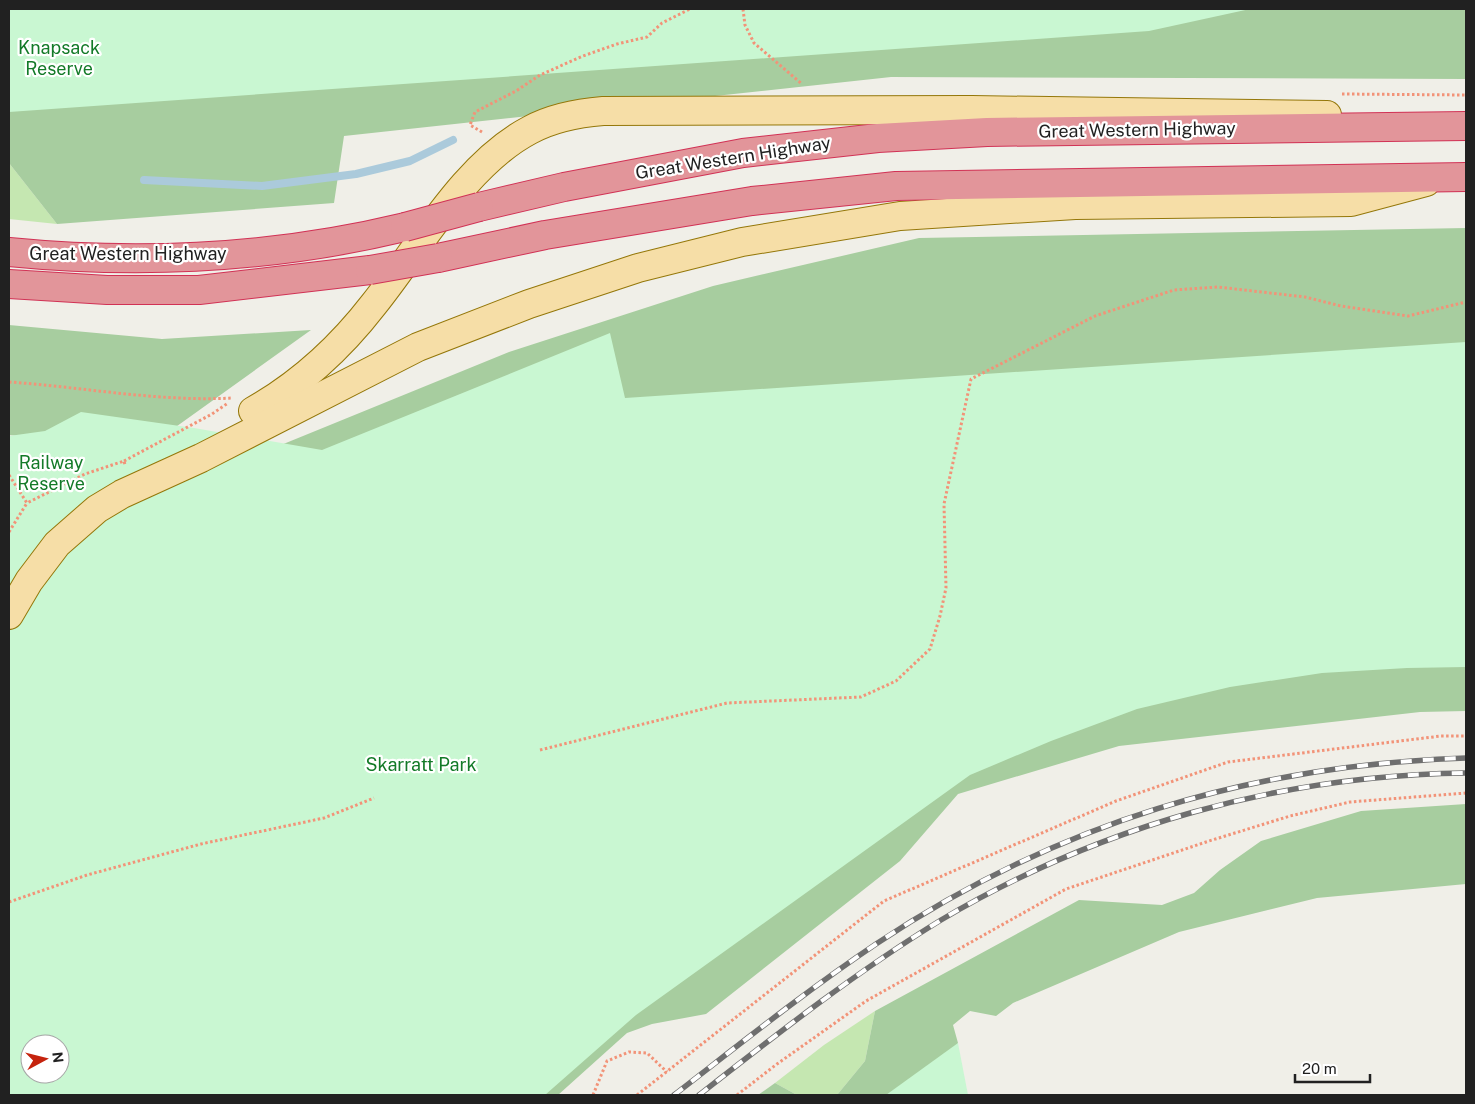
<svg xmlns="http://www.w3.org/2000/svg" width="1475" height="1104" font-family="'Public Sans',sans-serif">
  <style>
    .grass { fill: #c5e7b1 }
    .forest { fill: #a7cd9f; fill-rule: evenodd }
    .park { fill: #c9f7d2; fill-rule: evenodd }
    .lines { fill: none; stroke-linecap: round; stroke-linejoin: round }
    .stream { stroke: #abcadb; stroke-width: 8 }
    .major-casing { stroke: #947709; stroke-width: 30 }
    .highway-casing { stroke: #d13255; stroke-width: 30 }
    .path { stroke: #f29378; stroke-width: 3; stroke-dasharray: 2.5 2.5; stroke-linecap: butt }
    .major { stroke: #f6dea7; stroke-width: 28 }
    .highway { stroke: #e2959a; stroke-width: 28 }
    .rail-casing { stroke: #6f6f6f; stroke-width: 5.5 }
    .rail { stroke: #fff; stroke-width: 4; stroke-dasharray: 11; stroke-linecap: butt }
    .highway-bridge-casing { stroke: #d13255; stroke-width: 30; stroke-linecap: butt }
    .highway-bridge { stroke: #e2959a; stroke-width: 28 }
    .labels { text-anchor: middle; stroke-width: 4.5; stroke-linejoin: round; paint-order: stroke }
    .park-label { font-size: 18px; fill: #137a28; stroke: #fff }
    .street-label { font-size: 18px; fill: #212121; stroke: #fff }
  </style>
  <rect width="100%" height="100%" fill="#f0efe8"/>
  <!-- grass -->
  <g class="grass">
    <path d="M 9,163 L 57,224 L 9,219 Z"/>
    <path d="M 875,1011 L 865,1061 L 837,1095 L 797,1095 L 775,1083 L 824,1045 Z"/>
  </g>
  <!-- forest -->
  <g class="forest">
    <path d="M 9,9 L 1466,9 L 1466,79 L 891,77 L 344,136 L 334,203 L 57,224 L 9,163 Z"/>
    <path d="M 1466,228 L 1466,711 L 1420,712 L 1119,746 L 958,794 L 900,861 L 706,1014 L 652,1024 L 627,1033 L 558,1095 L 9,1095 L 249,458 L 509,352 L 713,286 L 919,238 ZM 30,1044 L 60,1044 L 60,1074 L 30,1074 Z"/>
    <path d="M 9,325 L 162,339 L 311,330 L 145,449 L 9,435 Z"/>
    <path d="M 1466,804 L 1466,884 L 1317,898 L 1179,932 L 1013,1003 L 996,1016 L 970,1011 L 953,1025 L 958,1043 L 939,1095 L 837,1095 L 865,1061 L 875,1011 L 1079,900 L 1162,905 L 1194,893 L 1220,870 L 1261,841 L 1361,811 Z"/>
    <path d="M 775,1083 L 797,1095 L 758,1095 Z"/>
  </g>
  <!-- park -->
  <g class="park">
    <path d="M 9,9 L 1250,9 L 1149,31 L 9,112 Z"/>
    <path d="M 610,333 L 625,398 L 1466,342 L 1466,667 L 1407,668 L 1322,673 L 1230,687 L 1137,709 L 1051,741 L 970,775 L 636,1015 L 545,1095 L 9,1095 L 9,436 L 45,431 L 81,412 L 194,428 L 322,450 ZM 30,1044 L 60,1044 L 60,1074 L 30,1074 Z"/>
    <path d="M 958,1043 L 968,1095 L 886,1095 Z"/>
  </g>
  <g class="lines">
    <!-- stream -->
    <path class="stream" d="M 144,180 L 262,186 L 356,174 L 410,161 L 453,140"/>
    <defs>
      <g id="major">
        <path d="M 253,411 C 301,384 340,348 374,304 C 419,248 465,164 530,130 C 552,118 578,113 603,111 L 972,110 L 1327,115"/>
        <path d="M 9,615 L 29,581 L 57,544 L 97,509 L 122,494 L 201,458 L 418,347 L 529,304 L 638,268 L 742,242 L 900,216 L 1075,205 L 1351,202 L 1426,182"/>
      </g>
      <g id="highway">
        <path d="M 479,207 L 564,187 L 743,153 L 878,138 L 987,132 L 1466,126"/>
        <path d="M 9,252 C 141,265 276,258 405,227"/>
        <path d="M 438,258 L 545,235 L 752,201 L 896,186 L 1466,177"/>
        <path d="M 9,284 L 107,290 L 199,290 L 370,270"/>
      </g>
    </defs>
    <!-- major casing -->
    <use href="#major" class="major-casing"/>
    <!-- highway casing -->
    <use href="#highway" class="highway-casing"/>
    <!-- path -->
    <g class="path">
      <path d="M 743,9 L 745,25 L 754,43 L 802,84"/>
      <path d="M 1342,94 L 1466,95"/>
      <path d="M 482,132 L 470,125 L 475,112 L 516,91 L 540,75 L 583,56 L 617,44 L 647,37 L 662,23 L 690,9"/>
      <path d="M 9,382 C 83,387 158,402 232,398"/>
      <path d="M 124,461 L 212,414 L 228,403"/>
      <path d="M 9,475 L 27,503 L 85,474 L 124,461 L 125,465"/>
      <path d="M 9,532 L 27,503"/>
      <path d="M 540,750 L 727,703 L 861,697 L 896,681 L 930,649 L 940,616 L 946,588 L 944,504 L 971,379 L 1095,316 L 1174,290 L 1218,287 L 1305,297 L 1341,306 L 1408,316 L 1466,302"/>
      <path d="M 9,902 L 87,875 L 201,844 L 324,818 L 374,798"/>
      <path d="M 593,1095 L 607,1061 L 629,1052 L 647,1053 L 667,1072"/>
      <path d="M 637,1095 L 884,901 L 1116,801 L 1228,762 L 1441,736 L 1466,736"/>
      <path d="M 737,1095 L 777,1064 L 866,1001 L 1066,889 L 1209,841 L 1290,816 L 1350,802 L 1466,793"/>
    </g>
    <!-- major -->
    <use href="#major" class="major"/>
    <!-- highway -->
    <use href="#highway" class="highway"/>
    <defs>
      <g id="rail">
        <path d="M 674,1095 C 740,1044 806,991 876,944 C 1056,824 1250,765 1466,758"/>
        <path d="M 699,1095 C 777,1034 856,972 941,920 C 1099,826 1282,775 1466,773"/>
      </g>
    </defs>
    <!-- rail casing -->
    <use href="#rail" class="rail-casing"/>
    <!-- rail -->
    <use href="#rail" class="rail"/>
    <defs>
      <g id="highway-bridge">
        <path d="M 405,227 L 479,207"/>
        <path d="M 370,270 L 438,258"/>
      </g>
    </defs>
    <!-- highway-bridge casing -->
    <use href="#highway-bridge" class="highway-bridge-casing"/>
    <!-- highway-bridge -->
    <use href="#highway-bridge" class="highway-bridge"/>
  </g>
  <g class="labels">
    <!-- park labels -->
    <g class="park-label">
      <text x="59" y="54">Knapsack<tspan x="59" dy="21">Reserve</tspan></text>
      <text x="51" y="469">Railway<tspan x="51" dy="21">Reserve</tspan></text>
      <text x="421" y="771">Skarratt Park</text>
    </g>
    <!-- street labels -->
    <g class="street-label">
      <text transform="translate(1137 130) rotate(-1)" y="6">Great Western Highway</text>
      <text transform="translate(733 158) rotate(-9)" y="6">Great Western Highway</text>
      <text x="128" y="260">Great Western Highway</text>
    </g>
  </g>
  <!-- border -->
  <rect width="1475" height="1104" fill="none" stroke="#212121" stroke-width="20"/>
  <!-- north arrow -->
  <g transform="translate(45 1059) rotate(83)"><circle r="24" fill="#ffffff" stroke="#a6a6a6"/>
  <path d="M0-4L9 19L0 12L-9 19Z" fill="#c5230d"/>
  <text y="-8" font-size="14" font-weight="bold" text-anchor="middle" fill="#212121">N</text>
  </g>
  <!-- scale -->
  <path d="M1295 1074v8h75v-8" fill="none" stroke="#212121" stroke-width="2.5"/>
  <text x="1302" y="1074" font-size="15" fill="#212121" stroke="#ffffff" stroke-width="4" paint-order="stroke">20 m</text>
</svg>
